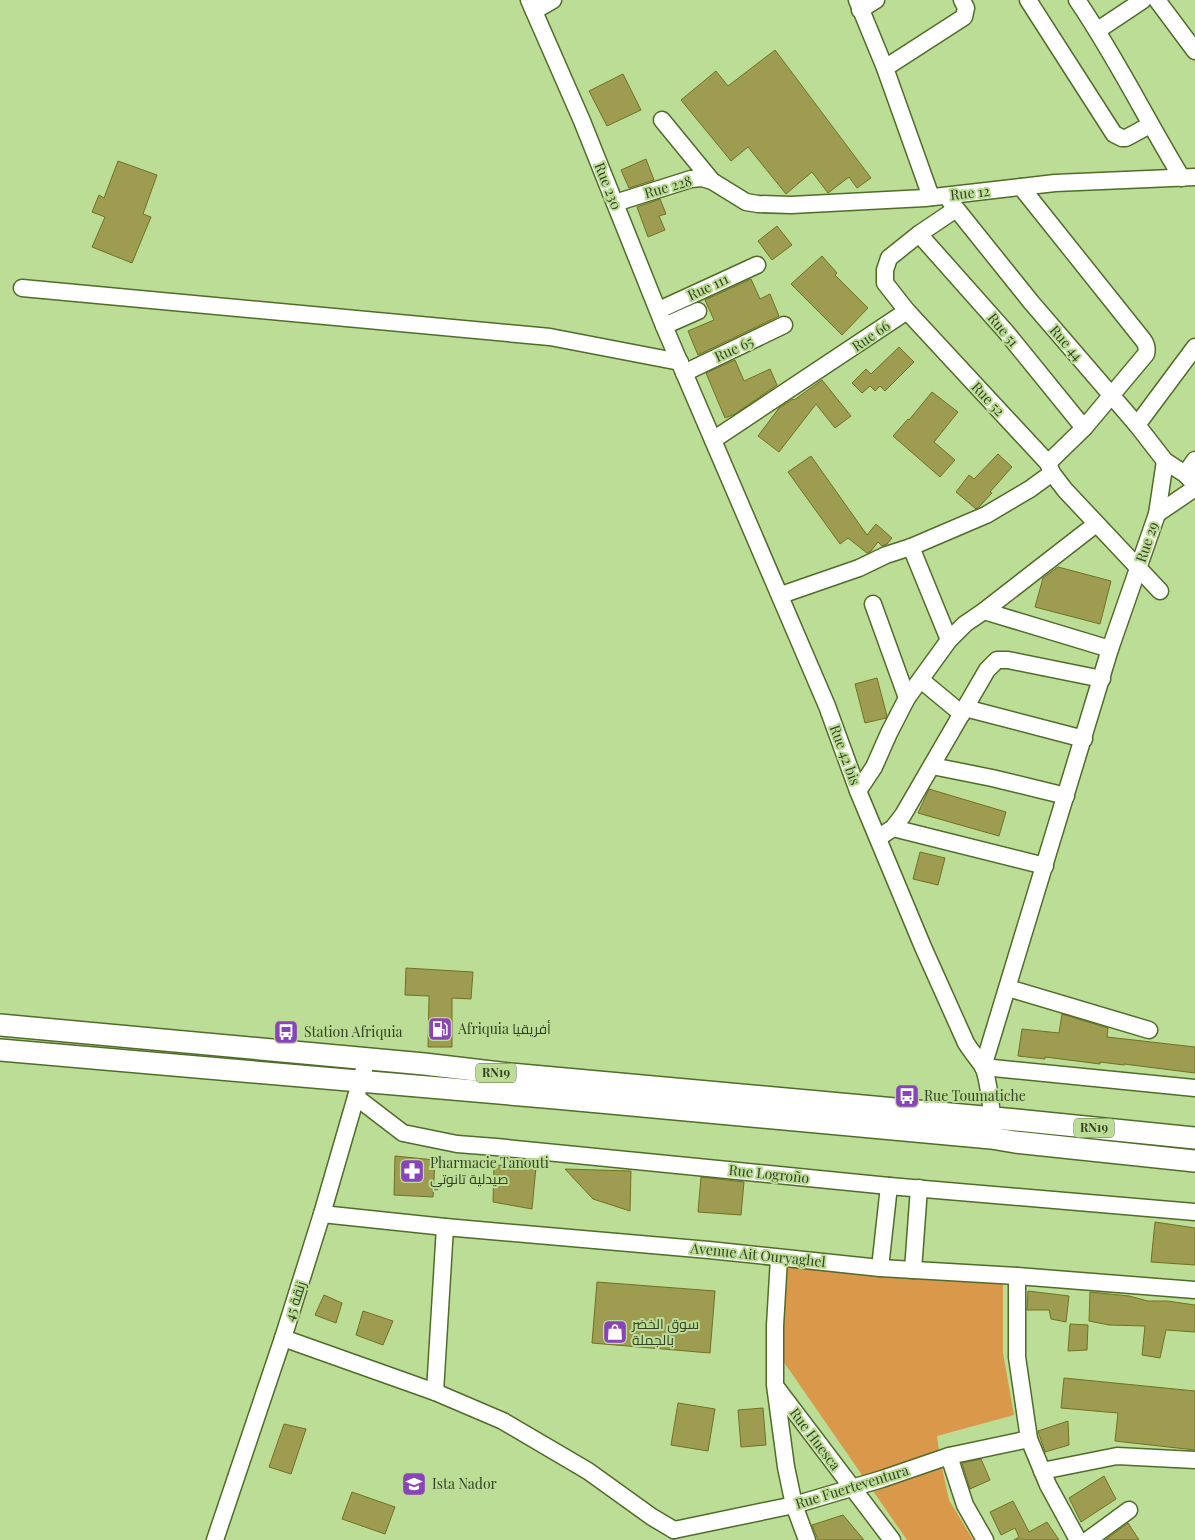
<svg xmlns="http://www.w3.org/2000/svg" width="1195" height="1540" font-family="'Playfair Display',Cairo,serif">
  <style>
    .green { fill: #d9984a }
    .building { fill: #9d9c50; stroke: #727121 }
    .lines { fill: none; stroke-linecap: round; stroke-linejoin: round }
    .minor-casing { stroke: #506c29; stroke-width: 19 }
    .major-casing { stroke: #506c29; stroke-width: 24 }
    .minor { stroke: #fff; stroke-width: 16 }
    .major { stroke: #fff; stroke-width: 21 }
    .labels { text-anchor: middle; stroke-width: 4; stroke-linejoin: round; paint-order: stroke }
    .shield { fill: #bcdd96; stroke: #5d7046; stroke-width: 1 }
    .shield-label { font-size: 12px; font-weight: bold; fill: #344124 }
    .street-label { font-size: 14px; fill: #344124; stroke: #bcdd96 }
    .poi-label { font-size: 14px; fill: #344124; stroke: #bcdd96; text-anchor: start }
  </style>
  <rect width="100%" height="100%" fill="#bcdd96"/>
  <!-- green -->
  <path class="green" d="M 782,1256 L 1003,1275 L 1003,1353 L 1014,1415 L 937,1436 L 940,1459 L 949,1500 L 973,1540 L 907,1540 L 779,1355 Z"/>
  <!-- building -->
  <g class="building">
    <path d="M 775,50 L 871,178 L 857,188 L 849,177 L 828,193 L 812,172 L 786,194 L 748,147 L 731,161 L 681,100 L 716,71 L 728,86 Z"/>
    <path d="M 623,74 L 641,110 L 607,126 L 589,91 Z"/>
    <path d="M 646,159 L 654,180 L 629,188 L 621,170 Z"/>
    <path d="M 118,161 L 157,175 L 143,214 L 151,217 L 132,263 L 92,247 L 105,217 L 92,212 L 99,195 L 104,198 Z"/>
    <path d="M 660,199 L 666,214 L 659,216 L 665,230 L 648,237 L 637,207 Z"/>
    <path d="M 777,226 L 792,245 L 772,260 L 758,241 Z"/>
    <path d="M 822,256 L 837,273 L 835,275 L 868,308 L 842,335 L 791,284 Z"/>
    <path d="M 751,279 L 760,299 L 770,294 L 779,316 L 698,355 L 688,331 L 714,320 L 705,300 Z"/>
    <path d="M 899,347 L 914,362 L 885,391 L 880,386 L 875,391 L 870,386 L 862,393 L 852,383 L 866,369 L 871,374 Z"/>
    <path d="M 735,360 L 744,381 L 770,369 L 777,385 L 735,414 L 725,418 L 706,373 Z"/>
    <path d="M 822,380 L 851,416 L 835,428 L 816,404 L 779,452 L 758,436 L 779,408 L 793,399 L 794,400 Z"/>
    <path d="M 932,392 L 958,412 L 934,442 L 955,460 L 940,477 L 893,436 L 908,419 L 909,420 Z"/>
    <path d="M 998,454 L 1012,467 L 990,492 L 992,493 L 980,506 L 976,509 L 956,492 L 969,475 L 974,479 Z"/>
    <path d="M 811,456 L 867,535 L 876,524 L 892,538 L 887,544 L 882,546 L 878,542 L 871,551 L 867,553 L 848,538 L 840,544 L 788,472 Z"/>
    <path d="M 1058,567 L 1111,581 L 1100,624 L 1035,607 L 1043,578 Z"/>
    <path d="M 877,678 L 887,716 L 886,718 L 865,723 L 855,684 Z"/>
    <path d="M 929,789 L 1006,812 L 999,836 L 918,813 Z"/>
    <path d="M 920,852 L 945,858 L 938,885 L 913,879 Z"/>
    <path d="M 406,968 L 473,972 L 471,999 L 452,998 L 452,1047 L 428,1047 L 429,996 L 405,995 Z"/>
    <path d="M 1062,1014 L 1108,1028 L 1107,1037 L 1195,1047 L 1195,1073 L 1124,1064 L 1124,1065 L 1100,1062 L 1100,1064 L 1045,1057 L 1045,1059 L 1018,1056 L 1022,1029 L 1059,1033 Z"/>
    <path d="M 395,1156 L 435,1160 L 433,1197 L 394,1195 Z"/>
    <path d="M 494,1165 L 536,1167 L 532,1209 L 493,1202 Z"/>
    <path d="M 565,1169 L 631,1171 L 630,1211 L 593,1199 Z"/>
    <path d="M 701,1177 L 744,1182 L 741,1215 L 698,1212 Z"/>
    <path d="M 1155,1222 L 1195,1228 L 1195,1265 L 1151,1262 Z"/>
    <path d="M 597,1282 L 715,1291 L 710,1353 L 592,1343 Z"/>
    <path d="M 1028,1291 L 1069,1296 L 1066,1322 L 1051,1319 L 1049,1310 L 1027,1310 Z"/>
    <path d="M 1090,1292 L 1129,1296 L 1148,1301 L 1167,1301 L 1195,1305 L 1195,1332 L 1166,1330 L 1160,1358 L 1142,1355 L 1145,1326 L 1109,1325 L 1089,1321 Z"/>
    <path d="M 324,1295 L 342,1303 L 336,1323 L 315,1315 Z"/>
    <path d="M 363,1311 L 393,1321 L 383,1345 L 356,1335 Z"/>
    <path d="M 1070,1324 L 1088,1325 L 1087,1350 L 1068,1351 Z"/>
    <path d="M 1064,1378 L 1195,1391 L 1195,1450 L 1115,1441 L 1118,1413 L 1061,1408 Z"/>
    <path d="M 678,1403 L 715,1409 L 708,1451 L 671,1445 Z"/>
    <path d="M 763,1408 L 766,1445 L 741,1447 L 738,1410 Z"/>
    <path d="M 1068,1421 L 1069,1445 L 1045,1452 L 1038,1431 Z"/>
    <path d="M 284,1424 L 306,1429 L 291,1474 L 269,1467 Z"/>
    <path d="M 981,1459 L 990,1480 L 970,1489 L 962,1463 Z"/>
    <path d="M 1104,1476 L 1116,1499 L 1081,1522 L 1069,1498 Z"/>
    <path d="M 352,1492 L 395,1507 L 385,1534 L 342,1519 Z"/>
    <path d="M 1013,1501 L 1029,1532 L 1047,1522 L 1059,1540 L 1014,1540 L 1019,1537 L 1015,1528 L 1001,1535 L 990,1512 Z"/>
    <path d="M 843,1515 L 864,1540 L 818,1540 L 812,1525 Z"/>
    <path d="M 1128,1523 L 1139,1540 L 1105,1540 Z"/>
  </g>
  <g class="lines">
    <defs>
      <g id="minor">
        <path d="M 529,0 L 582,121 L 664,326 L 827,706 L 858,791 L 923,947 L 966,1043 C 971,1051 977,1058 982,1065 C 988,1074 993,1117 992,1128"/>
        <path d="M 857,0 L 885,68 L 931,197"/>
        <path d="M 1028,0 L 1114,134 L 1122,138 L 1126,138 L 1150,125"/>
        <path d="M 1077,0 C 1116,57 1146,119 1182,178"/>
        <path d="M 1157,0 L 1195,51"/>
        <path d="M 860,10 L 876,0"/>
        <path d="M 534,11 L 553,0"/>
        <path d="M 1098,30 L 1143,0"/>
        <path d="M 885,68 L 964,17 L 966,8 L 962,0"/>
        <path d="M 662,120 L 712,181"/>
        <path d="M 1021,187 L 1140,336 C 1145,342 1148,346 1146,354 L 1084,428 L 1048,463"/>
        <path d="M 950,201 L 1031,302 L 1137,425 L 1165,461 L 1185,474 L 1195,484"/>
        <path d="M 615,203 L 691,179 L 702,178 L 712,181 L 746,202 L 758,204 L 791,205 L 925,198 L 1055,183 L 1195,177"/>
        <path d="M 956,209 L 919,234 L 889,258 L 885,270 L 885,283 L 907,311 L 1048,463 L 1052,473 L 1065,490 L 1160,591"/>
        <path d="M 919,234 L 1006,332 L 1084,428"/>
        <path d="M 22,288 L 550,337 L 680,362"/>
        <path d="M 659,310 L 757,265"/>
        <path d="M 664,326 L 698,311"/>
        <path d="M 684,373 L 784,325"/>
        <path d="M 1137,425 L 1195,347"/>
        <path d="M 713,440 L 907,311"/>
        <path d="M 1185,474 L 1195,460"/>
        <path d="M 1157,514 L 1195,488"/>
        <path d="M 911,547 L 949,640"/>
        <path d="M 781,595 L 859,568 L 886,555 L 911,547 L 986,515 L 1030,489 L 1052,473"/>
        <path d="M 873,604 L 907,698"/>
        <path d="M 984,611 L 1110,649"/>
        <path d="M 921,680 L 962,714"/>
        <path d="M 965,708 L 1084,739"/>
        <path d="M 932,766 L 992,778 L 1066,796"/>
        <path d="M 858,791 L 874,767 L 889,733 L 907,698 L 949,640 L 965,624 L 984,611 L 1096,524"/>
        <path d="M 893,828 L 1045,866"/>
        <path d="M 878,838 L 893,828 L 903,815 L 987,670 L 997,660 L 1008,660 L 1102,679"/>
        <path d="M 1008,988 L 1149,1030"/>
        <path d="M 983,1067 L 1110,649 L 1157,514 L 1165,461"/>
        <path d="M 983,1067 L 1195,1088"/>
        <path d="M 356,1097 L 403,1133 L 457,1144 L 496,1147 L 889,1186 L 1195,1212"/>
        <path d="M 322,1214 L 445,1227 L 709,1250 L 880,1268 L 1017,1276 L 1195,1290"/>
        <path d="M 779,1258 L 775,1326 L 775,1385 L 786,1467 L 794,1505 L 807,1540"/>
        <path d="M 880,1268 L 889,1186"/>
        <path d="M 913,1270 L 919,1188"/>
        <path d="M 1017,1276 L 1017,1357 L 1029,1439 L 1048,1485 L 1078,1540"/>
        <path d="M 283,1338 L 435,1392 L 503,1421 L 588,1471 L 652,1517 L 674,1530"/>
        <path d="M 776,1387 L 892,1540"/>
        <path d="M 435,1392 L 445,1227"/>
        <path d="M 949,1456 L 965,1505 L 985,1540"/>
        <path d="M 1042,1471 L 1117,1456 L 1195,1460"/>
        <path d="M 674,1530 L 794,1505 L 882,1479 L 949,1456 L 1029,1439"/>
        <path d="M 215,1540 L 283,1338 L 322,1214 L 367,1059"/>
        <path d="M 1088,1540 L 1129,1510"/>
      </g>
      <g id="major">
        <path d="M 0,1025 L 424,1064 L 510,1074 L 1016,1120 L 1195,1138"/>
        <path d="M 0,1050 L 556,1098 L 991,1138 L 1015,1142 L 1195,1161"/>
      </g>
    </defs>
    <!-- minor casing -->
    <use href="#minor" class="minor-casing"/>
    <!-- major casing -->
    <use href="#major" class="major-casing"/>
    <!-- minor -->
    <use href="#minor" class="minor"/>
    <!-- major -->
    <use href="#major" class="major"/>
  </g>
  <!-- icons -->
  <defs>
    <symbol id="fuel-square" viewBox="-11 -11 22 22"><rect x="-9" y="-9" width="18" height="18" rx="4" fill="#8844b8" stroke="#bcdd96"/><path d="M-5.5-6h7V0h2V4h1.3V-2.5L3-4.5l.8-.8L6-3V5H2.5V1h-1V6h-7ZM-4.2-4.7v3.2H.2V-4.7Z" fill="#fff"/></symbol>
    <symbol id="bus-square" viewBox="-11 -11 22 22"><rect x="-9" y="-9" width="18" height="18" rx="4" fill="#8844b8" stroke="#bcdd96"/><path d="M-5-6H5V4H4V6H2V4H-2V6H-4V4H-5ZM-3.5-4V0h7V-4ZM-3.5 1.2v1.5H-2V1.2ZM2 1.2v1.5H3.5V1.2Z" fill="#fff"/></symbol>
    <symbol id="pharmacy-square" viewBox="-11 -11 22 22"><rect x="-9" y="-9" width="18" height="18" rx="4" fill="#8844b8" stroke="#bcdd96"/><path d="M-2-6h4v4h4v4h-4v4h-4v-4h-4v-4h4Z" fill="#fff"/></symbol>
    <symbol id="shop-square" viewBox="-11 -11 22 22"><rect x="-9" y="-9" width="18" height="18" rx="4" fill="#8844b8" stroke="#bcdd96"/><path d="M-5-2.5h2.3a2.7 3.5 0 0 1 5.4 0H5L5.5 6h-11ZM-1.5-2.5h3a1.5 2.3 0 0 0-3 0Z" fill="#fff"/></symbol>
    <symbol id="school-square" viewBox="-11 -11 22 22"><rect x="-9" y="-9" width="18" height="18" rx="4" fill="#8844b8" stroke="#bcdd96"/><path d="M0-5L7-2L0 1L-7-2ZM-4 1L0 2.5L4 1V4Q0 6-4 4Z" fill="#fff"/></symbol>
  </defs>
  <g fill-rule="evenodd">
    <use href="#fuel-square" x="426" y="1015" width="28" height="28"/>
    <use href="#bus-square" x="272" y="1018" width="28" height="28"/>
    <use href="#bus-square" x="893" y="1082" width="28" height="28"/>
    <use href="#pharmacy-square" x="398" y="1157" width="28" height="28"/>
    <use href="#shop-square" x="601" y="1318" width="28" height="28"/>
    <use href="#school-square" x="400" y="1470" width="28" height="28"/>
  </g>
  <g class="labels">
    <!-- shield labels -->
    <g class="shield">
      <rect x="476" y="1063.5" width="40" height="19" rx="4"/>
      <rect x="1074" y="1118.5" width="40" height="19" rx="4"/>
    </g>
    <g class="shield-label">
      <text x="496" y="1077">RN19</text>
      <text x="1094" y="1132">RN19</text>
    </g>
    <!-- street labels -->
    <g class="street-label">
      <text transform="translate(608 186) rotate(68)" y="5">Rue 230</text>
      <text transform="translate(668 187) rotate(-16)" y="5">Rue 228</text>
      <text transform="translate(970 193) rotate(-6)" y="5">Rue 12</text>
      <text transform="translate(708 287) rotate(-25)" y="5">Rue 111</text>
      <text transform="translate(1003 330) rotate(50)" y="5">Rue 51</text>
      <text transform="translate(871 336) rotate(-35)" y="5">Rue 66</text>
      <text transform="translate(1066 343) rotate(49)" y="5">Rue 44</text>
      <text transform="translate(734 349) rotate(-25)" y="5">Rue 65</text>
      <text transform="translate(988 399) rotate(47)" y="5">Rue 52</text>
      <text transform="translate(1147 542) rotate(-71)" y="5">Rue 29</text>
      <text transform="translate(845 755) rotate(70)" y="5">Rue 42 bis</text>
      <text transform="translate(769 1174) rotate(6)" y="5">Rue Logroño</text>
      <text transform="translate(758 1255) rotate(6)" y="5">Avenue Ait Ouryaghel</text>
      <text transform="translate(295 1301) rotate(-72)" y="5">زنقة 45</text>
      <text transform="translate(815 1439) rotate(53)" y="5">Rue Huesca</text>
      <text transform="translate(852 1487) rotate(-17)" y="5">Rue Fuerteventura</text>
    </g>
    <!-- poi labels -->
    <g class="poi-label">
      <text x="458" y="1034">Afriquia أفريقيا</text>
      <text x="304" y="1037">Station Afriquia</text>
      <text x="924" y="1101">Rue Toumatiche</text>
      <text x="430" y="1168">Pharmacie Tanouti<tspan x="430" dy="16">صيدلية تانوتي</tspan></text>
      <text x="632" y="1329">سوق الخضر<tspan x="632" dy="16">بالجملة</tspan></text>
      <text x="432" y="1489">Ista Nador</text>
    </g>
  </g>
</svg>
